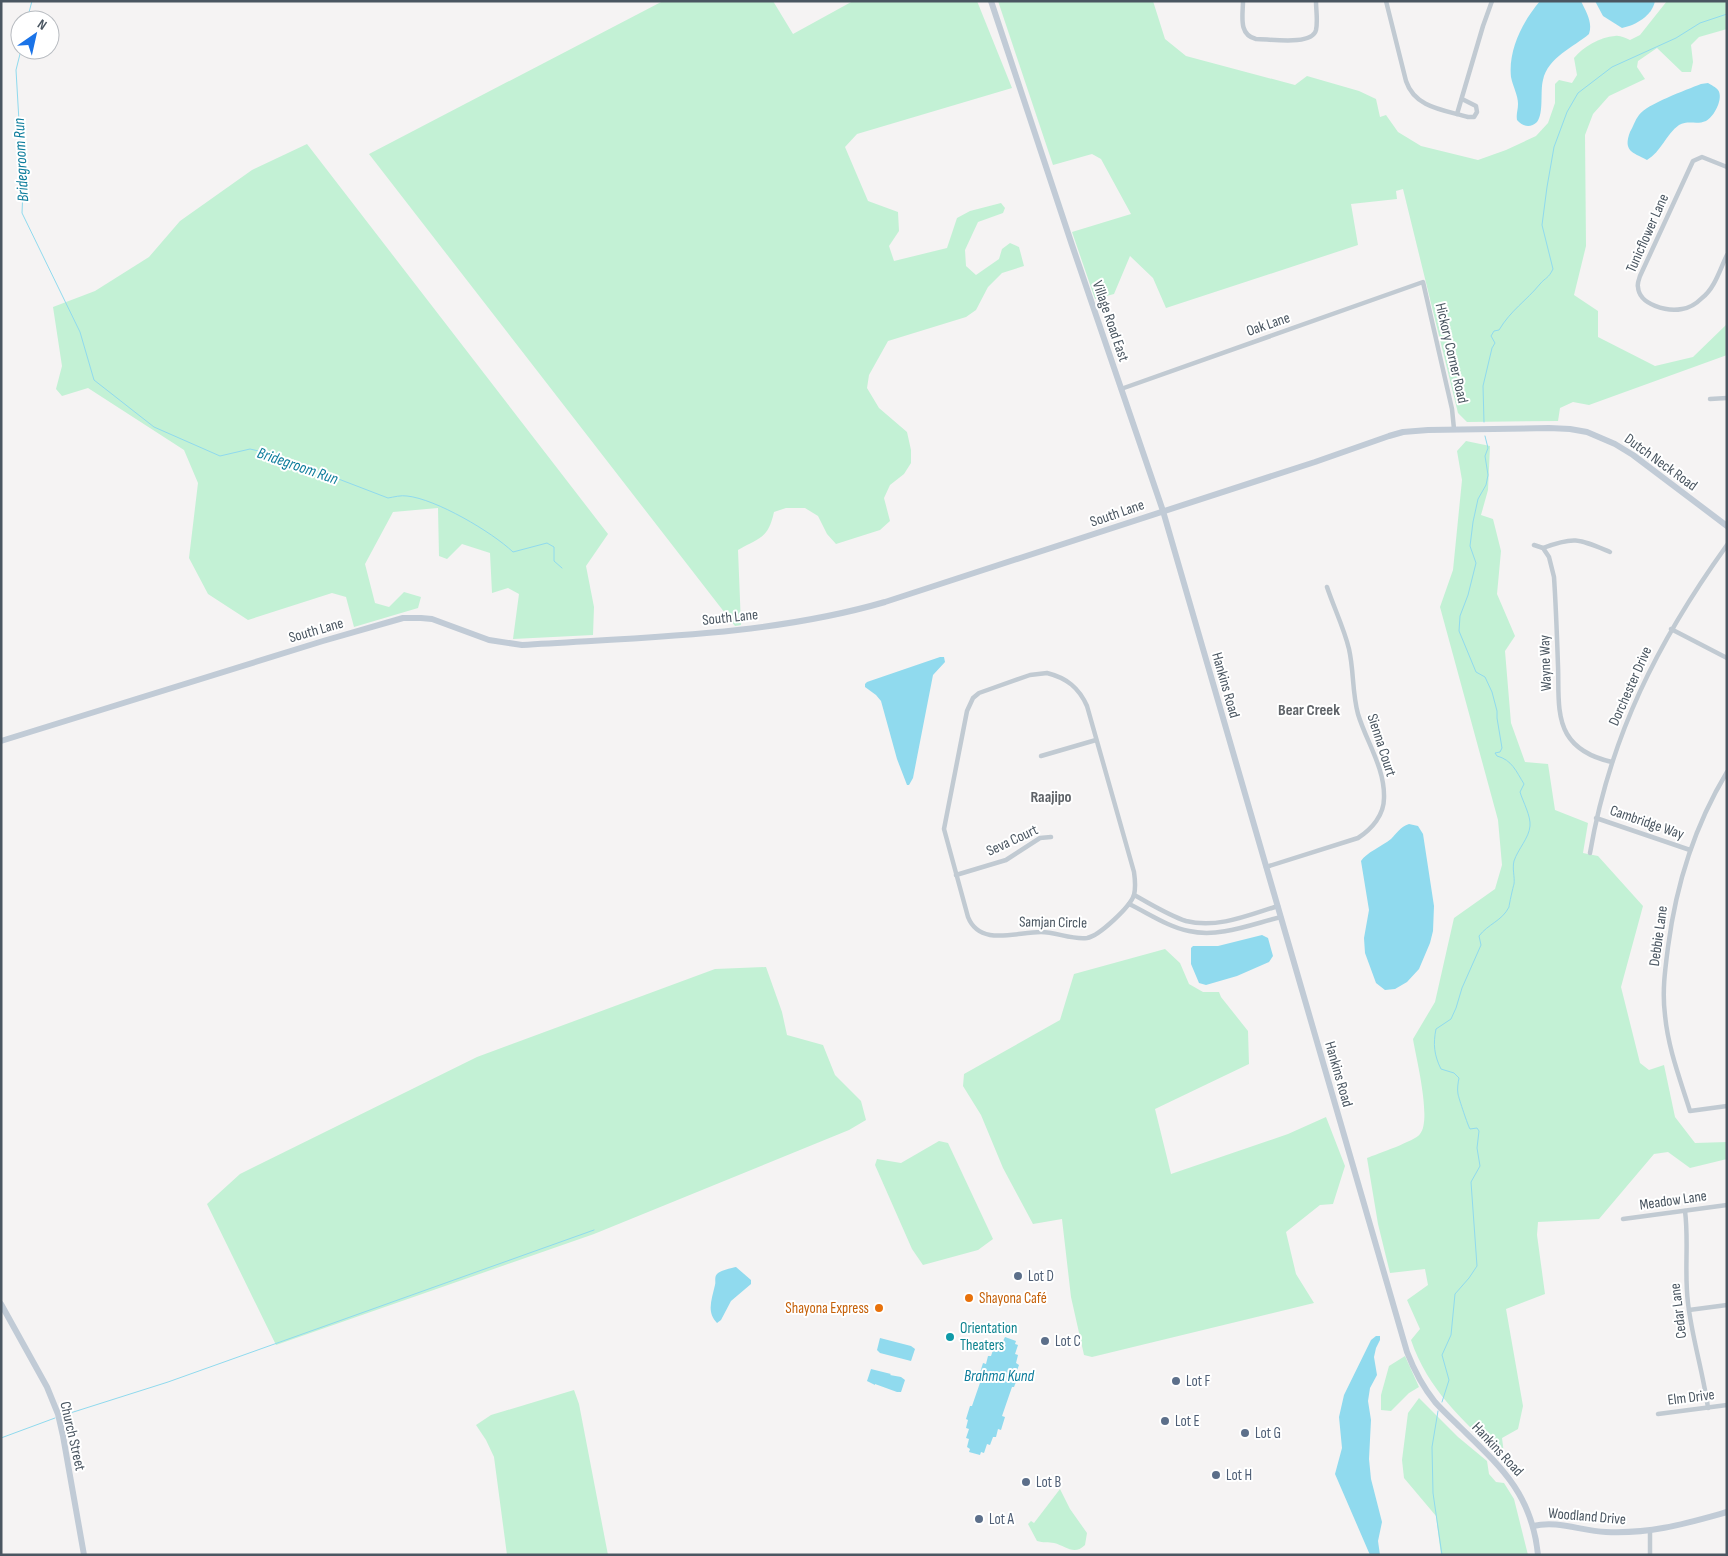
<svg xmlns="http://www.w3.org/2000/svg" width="1728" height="1556" font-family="'Sofia Sans Condensed',sans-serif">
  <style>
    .green { fill: #c3f1d5 }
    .water { fill: #90daee }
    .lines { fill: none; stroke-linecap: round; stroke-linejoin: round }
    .stream { stroke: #90daee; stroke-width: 1 }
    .street { stroke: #c1cad2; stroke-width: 4.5 }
    .secondary { stroke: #c1cbd6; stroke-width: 6 }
    .service-dot { fill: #5c6f8a; stroke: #fff; stroke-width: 2 }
    .food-dot { fill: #e8710a; stroke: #fff; stroke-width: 2 }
    .culture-dot { fill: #0f9aa8; stroke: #fff; stroke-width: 2 }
    .labels { text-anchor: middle; stroke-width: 4; stroke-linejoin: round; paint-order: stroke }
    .street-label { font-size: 15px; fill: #4a5661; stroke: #fff }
    .service-label { font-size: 15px; fill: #4e5e75; stroke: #fff; text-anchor: start }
    .food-label { font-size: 15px; fill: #c56008; stroke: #fff; text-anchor: start }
    .culture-label { font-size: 15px; fill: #0d838f; stroke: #fff; text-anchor: start }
    .water-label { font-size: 16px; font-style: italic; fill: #0c7c9b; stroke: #fff }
    .neighbourhood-label { font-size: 16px; font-weight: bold; fill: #5f6368; stroke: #fff }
  </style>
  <rect width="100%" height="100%" fill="#f5f3f3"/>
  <!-- green -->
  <g class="green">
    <path d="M 663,1 L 773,1 L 793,34 L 853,1 L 977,1 L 1012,88 L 857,134 L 845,147 L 868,201 L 898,212 L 899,231 L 889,246 L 894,261 L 947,248 L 957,218 L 970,211 L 1001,203 L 1005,208 L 1003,213 L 978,222 L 965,250 L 966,266 L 976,275 L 999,259 L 1002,249 L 1010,243 L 1019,247 L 1024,266 L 1002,273 L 988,287 L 976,310 L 966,317 L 888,341 L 869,375 L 867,388 L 879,408 L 907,432 L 911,450 L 911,463 L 904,474 L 890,485 L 884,498 L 890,521 L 880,530 L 836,544 L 827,534 L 818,516 L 805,508 L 786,508 L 774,512 C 768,539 760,537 738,550 L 741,625 L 735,626 L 369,154 Z"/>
    <path d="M 998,1 L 1153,1 L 1165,39 L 1186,56 L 1295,85 L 1307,76 L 1359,91 L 1376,99 L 1380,117 L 1386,115 L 1398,132 L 1421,146 L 1478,160 L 1506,150 L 1536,136 L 1548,123 L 1555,103 L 1555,84 L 1559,80 L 1572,83 L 1577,75 L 1574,58 C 1583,47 1600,37 1615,36 C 1620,35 1625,38 1630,40 L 1640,35 L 1667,1 L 1727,1 L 1727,29 L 1699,37 L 1691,45 L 1693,62 L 1691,72 L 1682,72 L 1657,48 L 1638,61 L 1637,67 L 1645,79 L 1609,96 L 1593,114 L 1585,135 L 1586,246 L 1574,295 L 1598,311 L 1598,337 L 1655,366 L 1693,357 L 1727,324 L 1727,355 L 1589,405 L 1573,402 L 1560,408 L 1558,421 L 1467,422 L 1458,413 L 1403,189 L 1396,191 L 1397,199 L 1351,204 L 1358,245 L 1166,308 L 1153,278 L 1130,256 L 1114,294 L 1095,299 L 1072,232 L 1131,214 L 1101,159 L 1092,154 L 1053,165 Z"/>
    <path d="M 307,144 L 608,534 L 586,566 L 594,607 L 593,635 L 513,639 L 519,594 L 508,588 L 492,593 L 490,553 L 462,544 L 447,559 L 439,556 L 438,508 L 393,512 L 365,564 L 375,603 L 389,607 L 404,592 L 421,597 L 418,608 L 354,627 L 346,597 L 332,593 L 248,620 L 208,594 L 189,558 L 198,483 L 184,450 L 88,388 L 62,396 L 56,389 L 62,366 L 53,307 L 95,291 L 149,257 L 180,221 L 252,170 Z"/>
    <path d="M 1466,441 L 1490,446 L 1488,490 L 1481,515 L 1493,519 L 1501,551 L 1497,594 L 1515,636 L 1505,651 L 1511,723 L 1525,762 L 1548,764 L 1555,810 L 1588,823 L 1583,853 L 1598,856 L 1643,906 L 1621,987 L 1640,1063 L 1649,1070 L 1664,1065 L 1675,1117 L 1695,1143 L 1727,1142 L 1727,1159 L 1690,1168 L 1668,1152 L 1654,1154 L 1599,1219 L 1538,1222 L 1537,1235 L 1545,1294 L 1506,1309 L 1523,1406 L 1518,1429 L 1502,1438 L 1504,1454 L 1499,1455 C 1462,1419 1428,1390 1411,1340 L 1420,1329 L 1407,1300 L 1428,1285 L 1425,1269 L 1390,1273 L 1378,1224 L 1367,1158 C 1377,1154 1415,1141 1420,1134 C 1432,1120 1416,1058 1413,1039 L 1435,1002 L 1454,918 L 1495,889 L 1502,865 L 1498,820 L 1440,607 L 1453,570 L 1462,480 L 1457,451 Z"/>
    <path d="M 1165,949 L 1180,963 L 1189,984 L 1203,992 L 1219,992 L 1221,997 L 1248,1031 L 1249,1064 L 1155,1109 L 1171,1174 L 1288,1134 L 1326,1117 L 1345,1166 L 1333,1204 L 1320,1205 L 1286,1232 L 1296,1274 L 1314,1303 L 1092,1357 L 1084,1355 L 1071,1297 L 1062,1219 L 1033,1224 L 1003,1168 L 981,1115 L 963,1086 L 964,1074 L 1060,1020 L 1074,974 Z"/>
    <path d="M 766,967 L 782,1012 L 787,1035 L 823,1045 L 835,1075 L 861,1101 L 866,1120 L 849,1130 L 594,1234 L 276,1345 L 207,1204 L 240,1174 L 477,1057 L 715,969 Z"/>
    <path d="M 939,1141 L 948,1143 L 993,1239 L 978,1250 L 923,1265 L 912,1249 L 875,1165 L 877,1159 L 901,1163 Z"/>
    <path d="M 1405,1356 L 1419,1387 L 1409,1393 L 1391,1411 L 1381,1410 L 1381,1395 L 1389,1366 Z"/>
    <path d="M 574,1390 L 579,1404 L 608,1555 L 507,1555 L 494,1457 L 486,1440 L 476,1425 L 491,1415 Z"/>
    <path d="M 1419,1398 L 1458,1437 L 1487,1461 L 1489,1474 L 1496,1482 L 1504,1483 L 1514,1499 L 1528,1555 L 1441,1555 L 1436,1516 L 1404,1478 L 1402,1460 L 1408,1413 Z"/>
    <path d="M 1060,1489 L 1070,1509 L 1087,1533 L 1085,1545 C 1074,1556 1066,1546 1054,1543 C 1049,1542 1043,1543 1037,1541 L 1028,1524 L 1031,1521 L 1034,1523 Z"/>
  </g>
  <!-- water -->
  <g class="water">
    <path d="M 1540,1 L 1581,1 C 1586,12 1593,22 1589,34 C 1574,47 1548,57 1543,80 C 1540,91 1544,113 1537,122 C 1530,129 1522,126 1517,120 C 1516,114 1518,110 1518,104 C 1518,95 1513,87 1511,77 C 1508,50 1523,21 1540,1 Z"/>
    <path d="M 1595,1 L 1655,1 C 1652,16 1636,25 1622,28 L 1603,16 Z"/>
    <path d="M 1708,83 C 1711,85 1716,87 1718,90 C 1724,98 1714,117 1706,121 C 1697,125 1688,120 1679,125 C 1666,134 1661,152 1647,160 C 1632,152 1623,151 1630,132 C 1633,127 1635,120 1639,115 C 1647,104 1686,90 1701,84 Z"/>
    <path d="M 940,657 L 944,657 L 945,662 L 933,675 L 913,778 L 909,785 L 907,785 L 897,759 L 881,701 L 876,695 L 865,687 L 865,684 L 867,682 Z"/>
    <path d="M 1409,824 L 1418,826 L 1423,834 L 1434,906 L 1433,931 L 1430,943 L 1419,969 L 1407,982 L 1395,989 L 1385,990 L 1376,983 L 1365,953 L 1364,938 L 1369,910 L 1361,861 C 1366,853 1382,846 1391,839 C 1397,833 1400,827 1409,824 Z"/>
    <path d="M 1262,935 L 1268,938 L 1273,956 L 1269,962 L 1237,976 L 1206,985 L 1199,983 L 1191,964 L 1191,948 L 1193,946 L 1218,946 Z"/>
    <path d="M 736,1267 L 751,1280 L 751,1284 L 731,1301 L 721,1320 L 717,1323 C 706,1312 712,1299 715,1285 C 716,1282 714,1277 717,1274 C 721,1270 732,1268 736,1267 Z"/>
    <path d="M 1376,1336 L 1380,1336 L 1380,1340 L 1376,1348 L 1374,1357 L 1377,1375 L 1370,1388 L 1368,1401 L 1371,1420 L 1369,1459 L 1371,1479 L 1382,1522 L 1378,1541 L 1380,1555 L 1370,1555 L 1335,1474 L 1342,1448 L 1339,1417 L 1344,1395 L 1371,1340 Z"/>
    <path d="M 1005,1337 L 1016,1341 L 1015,1344 L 1018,1345 L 1015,1354 L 1018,1355 L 1016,1363 L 1019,1365 L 1016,1373 L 1019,1374 L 1014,1387 L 1012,1387 L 1002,1416 L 1005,1417 L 1001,1430 L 998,1429 L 996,1437 L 993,1437 L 990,1445 L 987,1444 L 984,1453 L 981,1452 L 980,1455 L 969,1452 L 970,1449 L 967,1447 L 969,1439 L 966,1438 L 969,1429 L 966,1428 L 968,1420 L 966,1419 L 970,1406 L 972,1406 L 982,1377 L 979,1376 L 983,1363 L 986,1364 L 988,1356 L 991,1356 L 994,1347 L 998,1348 L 1000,1340 L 1003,1341 Z"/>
    <path d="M 880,1338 L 911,1346 L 915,1349 L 911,1361 L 880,1353 L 877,1350 Z"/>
    <path d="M 871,1369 L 891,1374 L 890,1375 L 901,1377 L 905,1380 L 901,1392 L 897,1392 L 875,1384 L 875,1385 L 867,1381 Z"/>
  </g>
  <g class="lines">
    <!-- stream -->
    <g class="stream">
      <path d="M 27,20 L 32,1"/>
      <path d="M 21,50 L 16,70 L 23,190 L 22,213 L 80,332 L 94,380 L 154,427 L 220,456 L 250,449 L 276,455 L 388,498 C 394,497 401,495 407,496 C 436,499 492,532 513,552 L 547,543 L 554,547 L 554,561 L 562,568"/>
      <path d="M 1484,422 L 1483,386 L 1492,348 L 1495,343 L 1491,336 L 1494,331 L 1499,330 C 1511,310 1526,301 1540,284 C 1546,277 1548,279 1553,269 L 1542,225 L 1547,187 L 1554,147 L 1567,112 L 1578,93 L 1612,67 L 1676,38 L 1700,23 L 1727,14"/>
      <path d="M 1442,1402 L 1449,1380 L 1442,1355 L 1451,1335 L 1455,1294 L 1469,1278 L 1477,1266 L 1471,1182 L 1480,1166 L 1477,1148 L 1479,1131 L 1477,1128 L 1470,1129 C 1468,1126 1459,1099 1458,1094 C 1457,1089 1458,1083 1459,1078 L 1454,1073 L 1441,1069 C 1434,1055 1433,1044 1436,1029 L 1451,1019 L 1456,1008 L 1462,988 L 1481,945 L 1479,936 C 1488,924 1502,921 1509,907 C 1509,905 1513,887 1514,884 C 1515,877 1512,869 1514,861 C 1518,849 1529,838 1530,826 C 1531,816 1523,802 1520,792 L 1524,784 C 1516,771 1512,760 1497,756 L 1495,753 L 1500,752 L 1502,748 L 1497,718 L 1497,711 L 1492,692 L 1485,677 L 1476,672 L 1459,631 L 1460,616 L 1468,595 L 1476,563 L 1470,546 L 1473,522 L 1478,499 L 1486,485 L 1488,475 L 1485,456 L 1488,448 L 1485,436"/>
      <path d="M 1438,1411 L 1432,1447 L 1433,1493 L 1442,1555"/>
      <path d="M 64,1415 L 168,1382 L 594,1230"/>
      <path d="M 1,1438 L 55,1418"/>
    </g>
    <!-- street -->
    <g class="street">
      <path d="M 1243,1 C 1243,15 1238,35 1256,39 C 1270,39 1312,46 1316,30 C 1318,21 1316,10 1316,1"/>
      <path d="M 1386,1 L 1406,81 C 1415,108 1444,110 1468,117 L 1474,117 L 1477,112 L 1476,106 L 1462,99"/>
      <path d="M 1457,114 L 1483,26 L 1492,1"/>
      <path d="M 1727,167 L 1702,157 L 1693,161 L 1640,276 C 1639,279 1637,284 1638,287 C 1639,305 1668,312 1682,309 C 1689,308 1697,303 1702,298 C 1715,288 1720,269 1727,255"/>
      <path d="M 1121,389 L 1423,282 L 1452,409 L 1454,429"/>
      <path d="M 1710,399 L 1727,398"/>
      <path d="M 1534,545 L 1543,548 L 1549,557 L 1554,577 C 1556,607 1557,636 1558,666 C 1559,688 1556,715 1567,734 C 1577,751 1594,758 1612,762"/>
      <path d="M 1543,548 C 1575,536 1579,539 1610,552"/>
      <path d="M 1671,629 L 1727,658"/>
      <path d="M 1047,673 C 1067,678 1079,688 1087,706 L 1134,872 C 1135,879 1136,887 1134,895 C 1130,907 1099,936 1087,938 C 1072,940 1056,932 1041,932 C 1016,932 980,947 968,917 L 944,829 L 967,711 L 973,698 L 979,693 L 1030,675 Z"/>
      <path d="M 1041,756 L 1096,740"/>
      <path d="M 1727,772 C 1695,825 1676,885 1668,947 C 1665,970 1662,992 1665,1015 C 1668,1048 1680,1079 1690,1111 L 1727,1106"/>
      <path d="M 1596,818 L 1690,850"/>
      <path d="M 1590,853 C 1610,736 1658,641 1727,545"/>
      <path d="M 1266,867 L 1358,838 C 1372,829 1384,815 1384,798 C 1385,768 1366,741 1358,714 C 1352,692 1354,671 1349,649 C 1344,628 1334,608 1327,587"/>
      <path d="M 956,875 L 1006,860 L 1040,838 L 1051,837"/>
      <path d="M 1134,895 C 1151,904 1168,915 1186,921 C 1217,929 1249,915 1278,906"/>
      <path d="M 1129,904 C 1148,913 1168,927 1189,931 C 1219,938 1252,924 1281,917"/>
      <path d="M 1685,1211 C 1689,1241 1684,1272 1688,1303 C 1692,1338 1703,1372 1708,1408"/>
      <path d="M 1623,1219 L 1727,1205"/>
      <path d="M 1689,1310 L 1727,1305"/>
      <path d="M 1658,1414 L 1727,1405"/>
      <path d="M 1650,1555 L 1650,1531"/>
    </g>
    <!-- secondary -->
    <g class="secondary">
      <path d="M 991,1 L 1072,245 L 1163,511 L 1407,1352 C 1414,1370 1423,1387 1435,1402 C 1443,1411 1452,1419 1460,1427 C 1501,1467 1532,1494 1538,1555"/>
      <path d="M 1,741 L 323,641 L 403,618 L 421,618 L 432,619 L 489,640 L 522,645 C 643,637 768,636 885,602 L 1315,462 L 1389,436 L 1403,432 L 1428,430 L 1549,428 L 1570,429 L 1587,432 L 1615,444 L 1633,455 L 1727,526"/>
      <path d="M 1,1304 L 47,1387 L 58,1414 L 63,1436 L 84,1555"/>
      <path d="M 1533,1526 C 1558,1520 1581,1531 1606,1532 C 1651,1534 1684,1524 1727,1512"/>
    </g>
  </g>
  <!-- markers -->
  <g class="service-dot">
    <circle cx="1018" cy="1276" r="5"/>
    <circle cx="1045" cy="1341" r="5"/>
    <circle cx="1176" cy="1381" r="5"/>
    <circle cx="1165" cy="1421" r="5"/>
    <circle cx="1245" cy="1433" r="5"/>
    <circle cx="1216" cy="1475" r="5"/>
    <circle cx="1026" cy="1482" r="5"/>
    <circle cx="979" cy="1519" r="5"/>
  </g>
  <g class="food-dot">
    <circle cx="969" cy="1298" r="5"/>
    <circle cx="879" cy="1308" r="5"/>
  </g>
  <circle class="culture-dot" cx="950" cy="1337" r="5"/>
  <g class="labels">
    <!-- street labels -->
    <g class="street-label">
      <text transform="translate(1647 233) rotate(-66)" y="5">Tunicflower Lane</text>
      <text transform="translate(1111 321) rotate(71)" y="5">Village Road East</text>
      <text transform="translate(1268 324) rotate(-19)" y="5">Oak Lane</text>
      <text transform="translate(1452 353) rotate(77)" y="5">Hickory Corner Road</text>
      <text transform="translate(1661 462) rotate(36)" y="5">Dutch Neck Road</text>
      <text transform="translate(1117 513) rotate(-19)" y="5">South Lane</text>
      <text transform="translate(730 617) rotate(-6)" y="5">South Lane</text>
      <text transform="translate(316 630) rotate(-16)" y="5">South Lane</text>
      <text transform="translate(1545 663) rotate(-92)" y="5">Wayne Way</text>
      <text transform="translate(1226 685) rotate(74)" y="5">Hankins Road</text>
      <text transform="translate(1630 686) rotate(-66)" y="5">Dorchester Drive</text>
      <text transform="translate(1382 745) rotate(72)" y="5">Sienna Court</text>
      <text transform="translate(1647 822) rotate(19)" y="5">Cambridge Way</text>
      <text transform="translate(1012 840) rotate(-25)" y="5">Seva Court</text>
      <text transform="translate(1053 922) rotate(1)" y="5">Samjan Circle</text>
      <text transform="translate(1658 936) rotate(-82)" y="5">Debbie Lane</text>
      <text transform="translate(1339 1074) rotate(74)" y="5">Hankins Road</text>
      <text transform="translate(1673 1200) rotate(-8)" y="5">Meadow Lane</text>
      <text transform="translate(1678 1311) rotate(-97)" y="5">Cedar Lane</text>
      <text transform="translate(1691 1397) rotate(-7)" y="5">Elm Drive</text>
      <text transform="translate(73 1436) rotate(77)" y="5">Church Street</text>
      <text transform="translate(1498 1449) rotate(47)" y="5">Hankins Road</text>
      <text transform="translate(1587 1516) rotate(5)" y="5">Woodland Drive</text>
    </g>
    <!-- service labels -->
    <g class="service-label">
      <text x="1028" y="1281">Lot D</text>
      <text x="1055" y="1346">Lot C</text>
      <text x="1186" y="1386">Lot F</text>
      <text x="1175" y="1426">Lot E</text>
      <text x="1255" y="1438">Lot G</text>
      <text x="1226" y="1480">Lot H</text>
      <text x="1036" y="1487">Lot B</text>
      <text x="989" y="1524">Lot A</text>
    </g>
    <!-- food labels -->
    <g class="food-label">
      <text x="979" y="1303">Shayona Café</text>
      <text x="869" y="1313" text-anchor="end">Shayona Express</text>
    </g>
    <!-- culture labels -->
    <g class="culture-label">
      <text x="960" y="1333">Orientation<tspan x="960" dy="17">Theaters</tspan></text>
    </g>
    <!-- water labels -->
    <g class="water-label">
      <text transform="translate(20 160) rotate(-93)" y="6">Bridegroom Run</text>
      <text transform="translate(298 465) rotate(19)" y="6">Bridegroom Run</text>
      <text x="999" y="1381">Brahma Kund</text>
    </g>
    <!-- neighbourhood labels -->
    <g class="neighbourhood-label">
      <text x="1309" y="715">Bear Creek</text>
      <text x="1051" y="802">Raajipo</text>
    </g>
  </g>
  <!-- border -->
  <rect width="1728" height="1556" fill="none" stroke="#4a5661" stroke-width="5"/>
  <!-- north arrow -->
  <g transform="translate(35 35) rotate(34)"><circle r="24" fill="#ffffff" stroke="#b7bbc0"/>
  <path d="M0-4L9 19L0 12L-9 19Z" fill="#1a73e8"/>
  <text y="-8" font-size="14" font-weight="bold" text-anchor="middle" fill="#4a5661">N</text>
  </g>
</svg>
